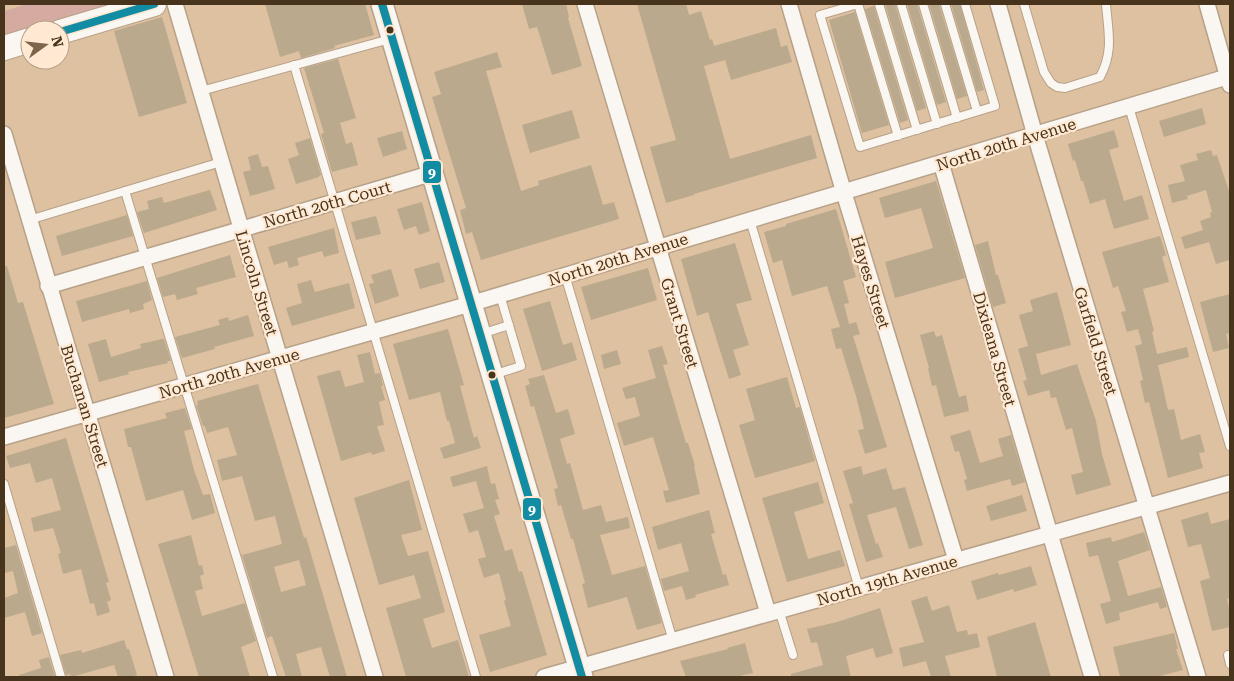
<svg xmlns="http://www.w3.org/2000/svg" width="1234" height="681" font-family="'Roboto Serif',serif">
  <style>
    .green { fill: #d5aba1 }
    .building { fill: #bba98d; fill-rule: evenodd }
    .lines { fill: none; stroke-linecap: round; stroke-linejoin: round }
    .lane-casing { stroke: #b7a188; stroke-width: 10 }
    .street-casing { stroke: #b7a188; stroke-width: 18 }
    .secondary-casing { stroke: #b7a188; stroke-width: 24 }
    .primary-casing { stroke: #b7a188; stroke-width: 26 }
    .lane { stroke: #faf6f1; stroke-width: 8 }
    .street { stroke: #faf6f1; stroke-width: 15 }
    .secondary { stroke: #faf6f1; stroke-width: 21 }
    .primary { stroke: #faf6f1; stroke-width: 24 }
    .bus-1-casing { stroke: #ffe9d3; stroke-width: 11 }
    .bus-1 { stroke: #128ca2; stroke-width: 8 }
    .bus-dot { fill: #48331c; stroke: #ffe9d3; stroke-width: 2 }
    .labels { text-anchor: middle; stroke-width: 4.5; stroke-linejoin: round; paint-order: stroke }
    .street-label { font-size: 16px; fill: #48331c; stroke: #ffe9d3 }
    .line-badge { stroke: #ffe9d3; stroke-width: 2 }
    .badge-label { font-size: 14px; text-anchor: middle; font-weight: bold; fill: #fff }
  </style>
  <rect width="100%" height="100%" fill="#ddc1a1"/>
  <!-- green -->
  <path class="green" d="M 28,4 L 118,4 L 4,39 L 4,11 Z"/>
  <!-- building -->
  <g class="building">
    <path d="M 265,4 L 365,4 L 374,35 L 334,46 L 335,48 L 301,58 L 299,51 L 280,57 Z"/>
    <path d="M 522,4 L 566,4 L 569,17 L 568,18 L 582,66 L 552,75 L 537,27 L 529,29 Z"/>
    <path d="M 637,4 L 686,4 L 689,15 L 701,11 L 710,40 L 712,39 L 714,46 L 776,28 L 781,47 L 787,45 L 792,62 L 731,80 L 725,60 L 704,66 L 730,159 L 811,135 L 817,158 L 694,194 L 694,195 L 666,203 L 650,147 L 676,140 Z"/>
    <path d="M 885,4 L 895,4 L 926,108 L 917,111 Z"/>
    <path d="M 907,4 L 917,4 L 946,102 L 937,105 Z"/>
    <path d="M 929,4 L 939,4 L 967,96 L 957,99 Z"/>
    <path d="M 951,4 L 960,4 L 984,90 L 977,92 Z"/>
    <path d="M 874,6 L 908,120 L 900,123 L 865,9 Z"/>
    <path d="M 855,12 L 889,125 L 862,133 L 829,20 Z"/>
    <path d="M 162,17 L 187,103 L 139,117 L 114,31 Z"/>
    <path d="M 497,52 L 502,67 L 486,71 L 521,191 L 539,185 L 538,181 L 591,165 L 603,205 L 614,202 L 619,219 L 481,260 L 472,232 L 466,234 L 460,210 L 466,208 L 432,97 L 441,94 L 434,72 Z"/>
    <path d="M 338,59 L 356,118 L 340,123 L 346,144 L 352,142 L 358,165 L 332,172 L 321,134 L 324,133 L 304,68 Z"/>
    <path d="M 1202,108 L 1206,124 L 1164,137 L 1159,121 Z"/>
    <path d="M 572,110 L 580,138 L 530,153 L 522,125 Z"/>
    <path d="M 1114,130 L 1119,147 L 1109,150 L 1124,201 L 1142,195 L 1149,219 L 1114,229 L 1105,199 L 1090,204 L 1083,181 L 1081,181 L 1075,160 L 1073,161 L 1068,144 Z"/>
    <path d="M 402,131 L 407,149 L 383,157 L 377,138 Z"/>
    <path d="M 310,138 L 321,175 L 319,176 L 319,177 L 296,184 L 288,159 L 299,155 L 295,143 Z"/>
    <path d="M 1211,150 L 1213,156 L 1217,155 L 1230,194 L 1230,260 L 1216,264 L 1209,242 L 1185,249 L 1181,237 L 1203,230 L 1200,221 L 1211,217 L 1210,213 L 1212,212 L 1206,190 L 1187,196 L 1188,199 L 1172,203 L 1168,185 L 1185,181 L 1180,165 L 1198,160 L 1196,154 Z"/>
    <path d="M 258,154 L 262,167 L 268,166 L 275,189 L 250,196 L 243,172 L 251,170 L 248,157 Z"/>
    <path d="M 936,181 L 965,278 L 895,298 L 885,262 L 933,248 L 921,208 L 885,218 L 879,198 Z"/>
    <path d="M 210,190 L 217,210 L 144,233 L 137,212 L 149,209 L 147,201 L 162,197 L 164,203 Z"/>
    <path d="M 422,202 L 430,231 L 419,235 L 416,226 L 404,230 L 397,209 Z"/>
    <path d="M 836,209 L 856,277 L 843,281 L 849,303 L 844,304 L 849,324 L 856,322 L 860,334 L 853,336 L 887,447 L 865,454 L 858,430 L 864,429 L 856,396 L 841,348 L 836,349 L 831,329 L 840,327 L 827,286 L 792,296 L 782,260 L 773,263 L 764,232 L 786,226 L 786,224 Z"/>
    <path d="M 127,215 L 133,236 L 62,256 L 56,236 Z"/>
    <path d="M 376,216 L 381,234 L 356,240 L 351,222 Z"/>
    <path d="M 334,228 L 339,253 L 324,257 L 322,251 L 297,258 L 299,265 L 289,268 L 287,261 L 274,265 L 268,247 Z"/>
    <path d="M 1160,236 L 1166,255 L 1162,257 L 1169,282 L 1143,289 L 1154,331 L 1152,332 L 1157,354 L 1187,347 L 1189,357 L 1158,365 L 1168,410 L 1174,409 L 1181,440 L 1200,434 L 1205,452 L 1199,453 L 1203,468 L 1168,478 L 1149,402 L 1145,403 L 1140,381 L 1143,380 L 1135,346 L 1142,344 L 1138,329 L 1127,332 L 1121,312 L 1126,311 L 1118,286 L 1113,288 L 1102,252 Z"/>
    <path d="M 988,241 L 996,275 L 998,275 L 1006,303 L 993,307 L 975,245 Z"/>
    <path d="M 735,243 L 752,300 L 736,304 L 749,345 L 733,350 L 741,375 L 729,379 L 708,312 L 697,316 L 681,259 Z"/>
    <path d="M 230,255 L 236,277 L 196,288 L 198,294 L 177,300 L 175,294 L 163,297 L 157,278 Z"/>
    <path d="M 439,262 L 445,282 L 420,289 L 414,269 Z"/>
    <path d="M 4,266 L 7,266 L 18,303 L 23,302 L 54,404 L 4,418 Z"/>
    <path d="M 648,268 L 657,300 L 591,320 L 581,287 Z"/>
    <path d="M 391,269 L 399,296 L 375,304 L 369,284 L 374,283 L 371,275 Z"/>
    <path d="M 311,280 L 315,292 L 349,283 L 355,308 L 292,326 L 286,308 L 302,303 L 297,284 Z"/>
    <path d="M 147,281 L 152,300 L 143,304 L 144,309 L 130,313 L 129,309 L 82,322 L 76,301 Z"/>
    <path d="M 1057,292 L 1071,345 L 1036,354 L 1041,375 L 1077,364 L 1096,421 L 1102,454 L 1111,485 L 1076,495 L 1071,475 L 1083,472 L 1072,428 L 1066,430 L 1056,397 L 1051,398 L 1049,390 L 1028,396 L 1023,381 L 1027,380 L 1018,349 L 1028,346 L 1019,315 L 1033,311 L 1030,300 Z"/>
    <path d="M 1230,294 L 1230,333 L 1226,334 L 1229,348 L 1213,352 L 1200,302 Z"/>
    <path d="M 550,301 L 563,345 L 572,342 L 577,360 L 542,371 L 523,309 Z"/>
    <path d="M 248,315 L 254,336 L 214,347 L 215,349 L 182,358 L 175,337 L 220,325 L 218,320 L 228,317 L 229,321 Z"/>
    <path d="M 448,329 L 464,385 L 460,386 L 468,416 L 474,438 L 477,436 L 481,448 L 444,459 L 440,448 L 455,443 L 449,421 L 447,421 L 440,392 L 409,400 L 393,344 Z"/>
    <path d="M 934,331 L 936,337 L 942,335 L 959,397 L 966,395 L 969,411 L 944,417 L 936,385 L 932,386 L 928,369 L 929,368 L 920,335 Z"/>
    <path d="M 106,339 L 111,357 L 141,348 L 140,344 L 162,339 L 164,339 L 171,361 L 167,361 L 168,363 L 128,372 L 129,374 L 99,382 L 88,344 Z"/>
    <path d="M 662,346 L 668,364 L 663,365 L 686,443 L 688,443 L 695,466 L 694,466 L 700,494 L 666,503 L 663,491 L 669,490 L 653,437 L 624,446 L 617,423 L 640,416 L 635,397 L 626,399 L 622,388 L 656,378 L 648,350 Z"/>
    <path d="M 617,350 L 621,364 L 604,369 L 601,355 Z"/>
    <path d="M 370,352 L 375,374 L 380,373 L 383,386 L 381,386 L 385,400 L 379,402 L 384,425 L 377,426 L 385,451 L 372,455 L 371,452 L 341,461 L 317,376 L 340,370 L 345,387 L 364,382 L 357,355 Z"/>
    <path d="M 544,375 L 556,413 L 568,409 L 575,434 L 560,439 L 567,464 L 570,463 L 583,510 L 601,505 L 606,522 L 628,517 L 630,528 L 600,535 L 612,575 L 645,566 L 662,623 L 637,630 L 627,597 L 588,608 L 582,584 L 585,583 L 573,539 L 571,539 L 561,505 L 558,506 L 554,489 L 558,488 L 534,406 L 531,407 L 525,386 L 530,384 L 528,379 Z"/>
    <path d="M 787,377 L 796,408 L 800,407 L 815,461 L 755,478 L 739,425 L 755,420 L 746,389 Z"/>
    <path d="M 258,384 L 304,538 L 306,537 L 347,677 L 330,677 L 321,647 L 296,654 L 302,677 L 286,677 L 272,636 L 267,638 L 242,555 L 282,544 L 275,516 L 255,521 L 242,476 L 222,481 L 217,460 L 237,455 L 228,427 L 207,433 L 205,426 L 203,426 L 196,405 L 198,405 L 197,401 ZM 299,560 L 306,585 L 281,592 L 274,567 Z"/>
    <path d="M 185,408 L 192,429 L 184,431 L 194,470 L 203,495 L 210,494 L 215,513 L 192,520 L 183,490 L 146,501 L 131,447 L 128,447 L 124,429 L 167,418 L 165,413 Z"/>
    <path d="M 970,430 L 980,463 L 1003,456 L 998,439 L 1011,435 L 1025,482 L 1012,486 L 1010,479 L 967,491 L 964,480 L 967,479 L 959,451 L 955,452 L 950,436 Z"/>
    <path d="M 66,438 L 109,582 L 106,583 L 111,600 L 107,602 L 110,612 L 97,616 L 94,603 L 90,604 L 81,569 L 63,574 L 58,554 L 61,553 L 53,528 L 34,532 L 31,518 L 61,510 L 52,478 L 36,483 L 30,463 L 10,468 L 6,456 Z"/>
    <path d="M 487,466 L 491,484 L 495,483 L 499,499 L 495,500 L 500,514 L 494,516 L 505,551 L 512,549 L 519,572 L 522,571 L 547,655 L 490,672 L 479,635 L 511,626 L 504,601 L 506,600 L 499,573 L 484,578 L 478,559 L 486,557 L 478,530 L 469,533 L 463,514 L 484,508 L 476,481 L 453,487 L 450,477 Z"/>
    <path d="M 861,466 L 863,475 L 886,468 L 893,490 L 905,487 L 923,545 L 909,549 L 896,507 L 867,515 L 876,544 L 878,543 L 883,557 L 866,562 L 849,504 L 853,503 L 843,471 Z"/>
    <path d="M 409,480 L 422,530 L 401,535 L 408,556 L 428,551 L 445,612 L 423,619 L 432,648 L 458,640 L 469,677 L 406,677 L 386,608 L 421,598 L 414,575 L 379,585 L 354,498 Z"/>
    <path d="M 818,482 L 824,503 L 794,512 L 808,559 L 840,550 L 845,566 L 787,582 L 762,498 Z"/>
    <path d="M 1022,495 L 1027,511 L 991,521 L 986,506 Z"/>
    <path d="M 709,510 L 715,533 L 711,534 L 723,575 L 726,574 L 729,585 L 695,595 L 696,597 L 686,600 L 682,586 L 664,591 L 661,579 L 689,571 L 681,543 L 658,550 L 652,527 Z"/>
    <path d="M 1208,512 L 1211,524 L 1230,519 L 1230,598 L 1227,599 L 1230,612 L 1230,627 L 1212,631 L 1200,581 L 1210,578 L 1201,544 L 1188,547 L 1181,520 Z"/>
    <path d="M 1144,532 L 1150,550 L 1118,561 L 1128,596 L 1161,587 L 1167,607 L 1160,609 L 1158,602 L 1119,613 L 1120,620 L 1106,624 L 1100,604 L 1111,601 L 1098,555 L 1089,557 L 1086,543 L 1111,537 L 1112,542 Z"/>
    <path d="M 191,535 L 199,566 L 202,565 L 204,574 L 200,576 L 203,589 L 195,591 L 202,616 L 245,603 L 256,641 L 241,647 L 250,677 L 199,677 L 158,544 Z"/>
    <path d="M 16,545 L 42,633 L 32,636 L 25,612 L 4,618 L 4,598 L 18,593 L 13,571 L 4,573 L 4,548 Z"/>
    <path d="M 1031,566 L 1037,585 L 1014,592 L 1013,589 L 977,600 L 971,581 L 998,573 L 999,575 Z"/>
    <path d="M 927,596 L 932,611 L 949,605 L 957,632 L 967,630 L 968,635 L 977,633 L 980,647 L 945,656 L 951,677 L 931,677 L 926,661 L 903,667 L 899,648 L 924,642 L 911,601 Z"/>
    <path d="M 880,608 L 893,653 L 876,658 L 873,648 L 846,656 L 851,677 L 791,677 L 791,674 L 823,665 L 817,642 L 811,643 L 807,629 L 837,622 Z"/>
    <path d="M 1035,622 L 1051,677 L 997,677 L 987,637 Z"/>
    <path d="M 1174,633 L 1178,649 L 1176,649 L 1183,670 L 1156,677 L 1120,677 L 1113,647 Z"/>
    <path d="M 124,640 L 127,649 L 129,649 L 137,675 L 131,677 L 118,677 L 114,665 L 71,677 L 70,674 L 66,675 L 60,655 L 81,650 L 82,653 Z"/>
    <path d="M 745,643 L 753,673 L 735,677 L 686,677 L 680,661 L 728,649 L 727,648 Z"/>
    <path d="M 49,657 L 55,677 L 20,677 L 19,675 L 41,668 L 39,660 Z"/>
  </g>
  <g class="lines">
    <defs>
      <g id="lane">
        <path d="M 879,4 L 917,130"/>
        <path d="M 901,4 L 937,124"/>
        <path d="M 923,4 L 957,118"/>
        <path d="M 945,4 L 977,111"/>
        <path d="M 1024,4 L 1044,72 L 1051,83 L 1057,87 L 1065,88 L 1100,77 C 1114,51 1108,31 1106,4"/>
        <path d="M 294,65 L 476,677"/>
        <path d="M 201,91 L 390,39"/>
        <path d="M 1129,107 L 1230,446"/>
        <path d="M 898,136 L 858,4 L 820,15 L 860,147 C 905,133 950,120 995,106 L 965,4"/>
        <path d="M 125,191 L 273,677"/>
        <path d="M 29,220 L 221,162"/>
        <path d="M 750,220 L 859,588"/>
        <path d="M 565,275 L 673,641"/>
        <path d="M 481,334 L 509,325"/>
        <path d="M 493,375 L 521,366 L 500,295"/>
        <path d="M 4,484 L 61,677"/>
        <path d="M 779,610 L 793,655"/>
        <path d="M 1230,655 L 1228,655 L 1230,664"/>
      </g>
      <g id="street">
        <path d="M 175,4 L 241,228 L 375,677"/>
        <path d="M 585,4 L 768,613"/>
        <path d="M 789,4 L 844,193 L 956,560"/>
        <path d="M 998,4 L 1035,135 L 1198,677"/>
        <path d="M 1207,4 L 1230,85"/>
        <path d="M 4,134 L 166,677"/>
        <path d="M 941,163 L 1092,677"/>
        <path d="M 48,286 L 433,173"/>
        <path d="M 4,437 L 470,304 L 1230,76"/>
        <path d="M 544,677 L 1230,483"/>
      </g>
      <path id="secondary" d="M 382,4 L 582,677"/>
      <g id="primary">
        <path d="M 60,32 L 154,4"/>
        <path d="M 4,48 L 30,40"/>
      </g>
    </defs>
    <!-- lane casing -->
    <use href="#lane" class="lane-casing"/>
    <!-- street casing -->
    <use href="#street" class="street-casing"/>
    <!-- secondary casing -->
    <use href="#secondary" class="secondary-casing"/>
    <!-- primary casing -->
    <use href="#primary" class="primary-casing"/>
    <!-- lane -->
    <use href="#lane" class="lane"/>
    <!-- street -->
    <use href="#street" class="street"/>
    <!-- secondary -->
    <use href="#secondary" class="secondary"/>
    <!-- primary -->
    <use href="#primary" class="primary"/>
    <defs>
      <g id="bus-1">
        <path d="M 382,4 L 582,677"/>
        <path d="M 60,32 L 154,4"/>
      </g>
    </defs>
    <!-- bus-1 casing -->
    <use href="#bus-1" class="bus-1-casing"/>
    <!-- bus-1 -->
    <use href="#bus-1" class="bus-1"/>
  </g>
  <!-- markers -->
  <g class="bus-dot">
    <circle cx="390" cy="30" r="4.5"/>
    <circle cx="492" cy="375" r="4.5"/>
  </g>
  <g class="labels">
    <!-- street labels -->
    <g class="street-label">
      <text transform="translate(1006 144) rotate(-17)" y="6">North 20th Avenue</text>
      <text transform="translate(327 204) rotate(-16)" y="6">North 20th Court</text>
      <text transform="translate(618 259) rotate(-17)" y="6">North 20th Avenue</text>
      <text transform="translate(871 282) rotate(73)" y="6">Hayes Street</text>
      <text transform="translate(257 283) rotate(73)" y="6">Lincoln Street</text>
      <text transform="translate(680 323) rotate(73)" y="6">Grant Street</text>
      <text transform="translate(1096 341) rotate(73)" y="6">Garfield Street</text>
      <text transform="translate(995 349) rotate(74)" y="6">Dixieana Street</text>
      <text transform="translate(229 373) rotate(-16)" y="6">North 20th Avenue</text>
      <text transform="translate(85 406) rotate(73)" y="6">Buchanan Street</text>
      <text transform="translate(887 580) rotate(-16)" y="6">North 19th Avenue</text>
    </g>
  </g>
  <g class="line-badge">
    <rect x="422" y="160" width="20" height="24" rx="5" fill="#128ca2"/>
    <rect x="522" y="497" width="20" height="24" rx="5" fill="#128ca2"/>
  </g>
  <g class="badge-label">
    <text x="432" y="177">9</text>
    <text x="532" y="514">9</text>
  </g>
  <!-- border -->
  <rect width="1234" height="681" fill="none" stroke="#48331c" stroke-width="10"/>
  <!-- north arrow -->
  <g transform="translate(45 45) rotate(75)"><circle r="24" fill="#ffe9d3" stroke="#b6a08a"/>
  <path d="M0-4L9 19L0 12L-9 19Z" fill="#7c654b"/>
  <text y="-8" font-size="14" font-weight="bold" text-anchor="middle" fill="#48331c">N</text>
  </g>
</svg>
